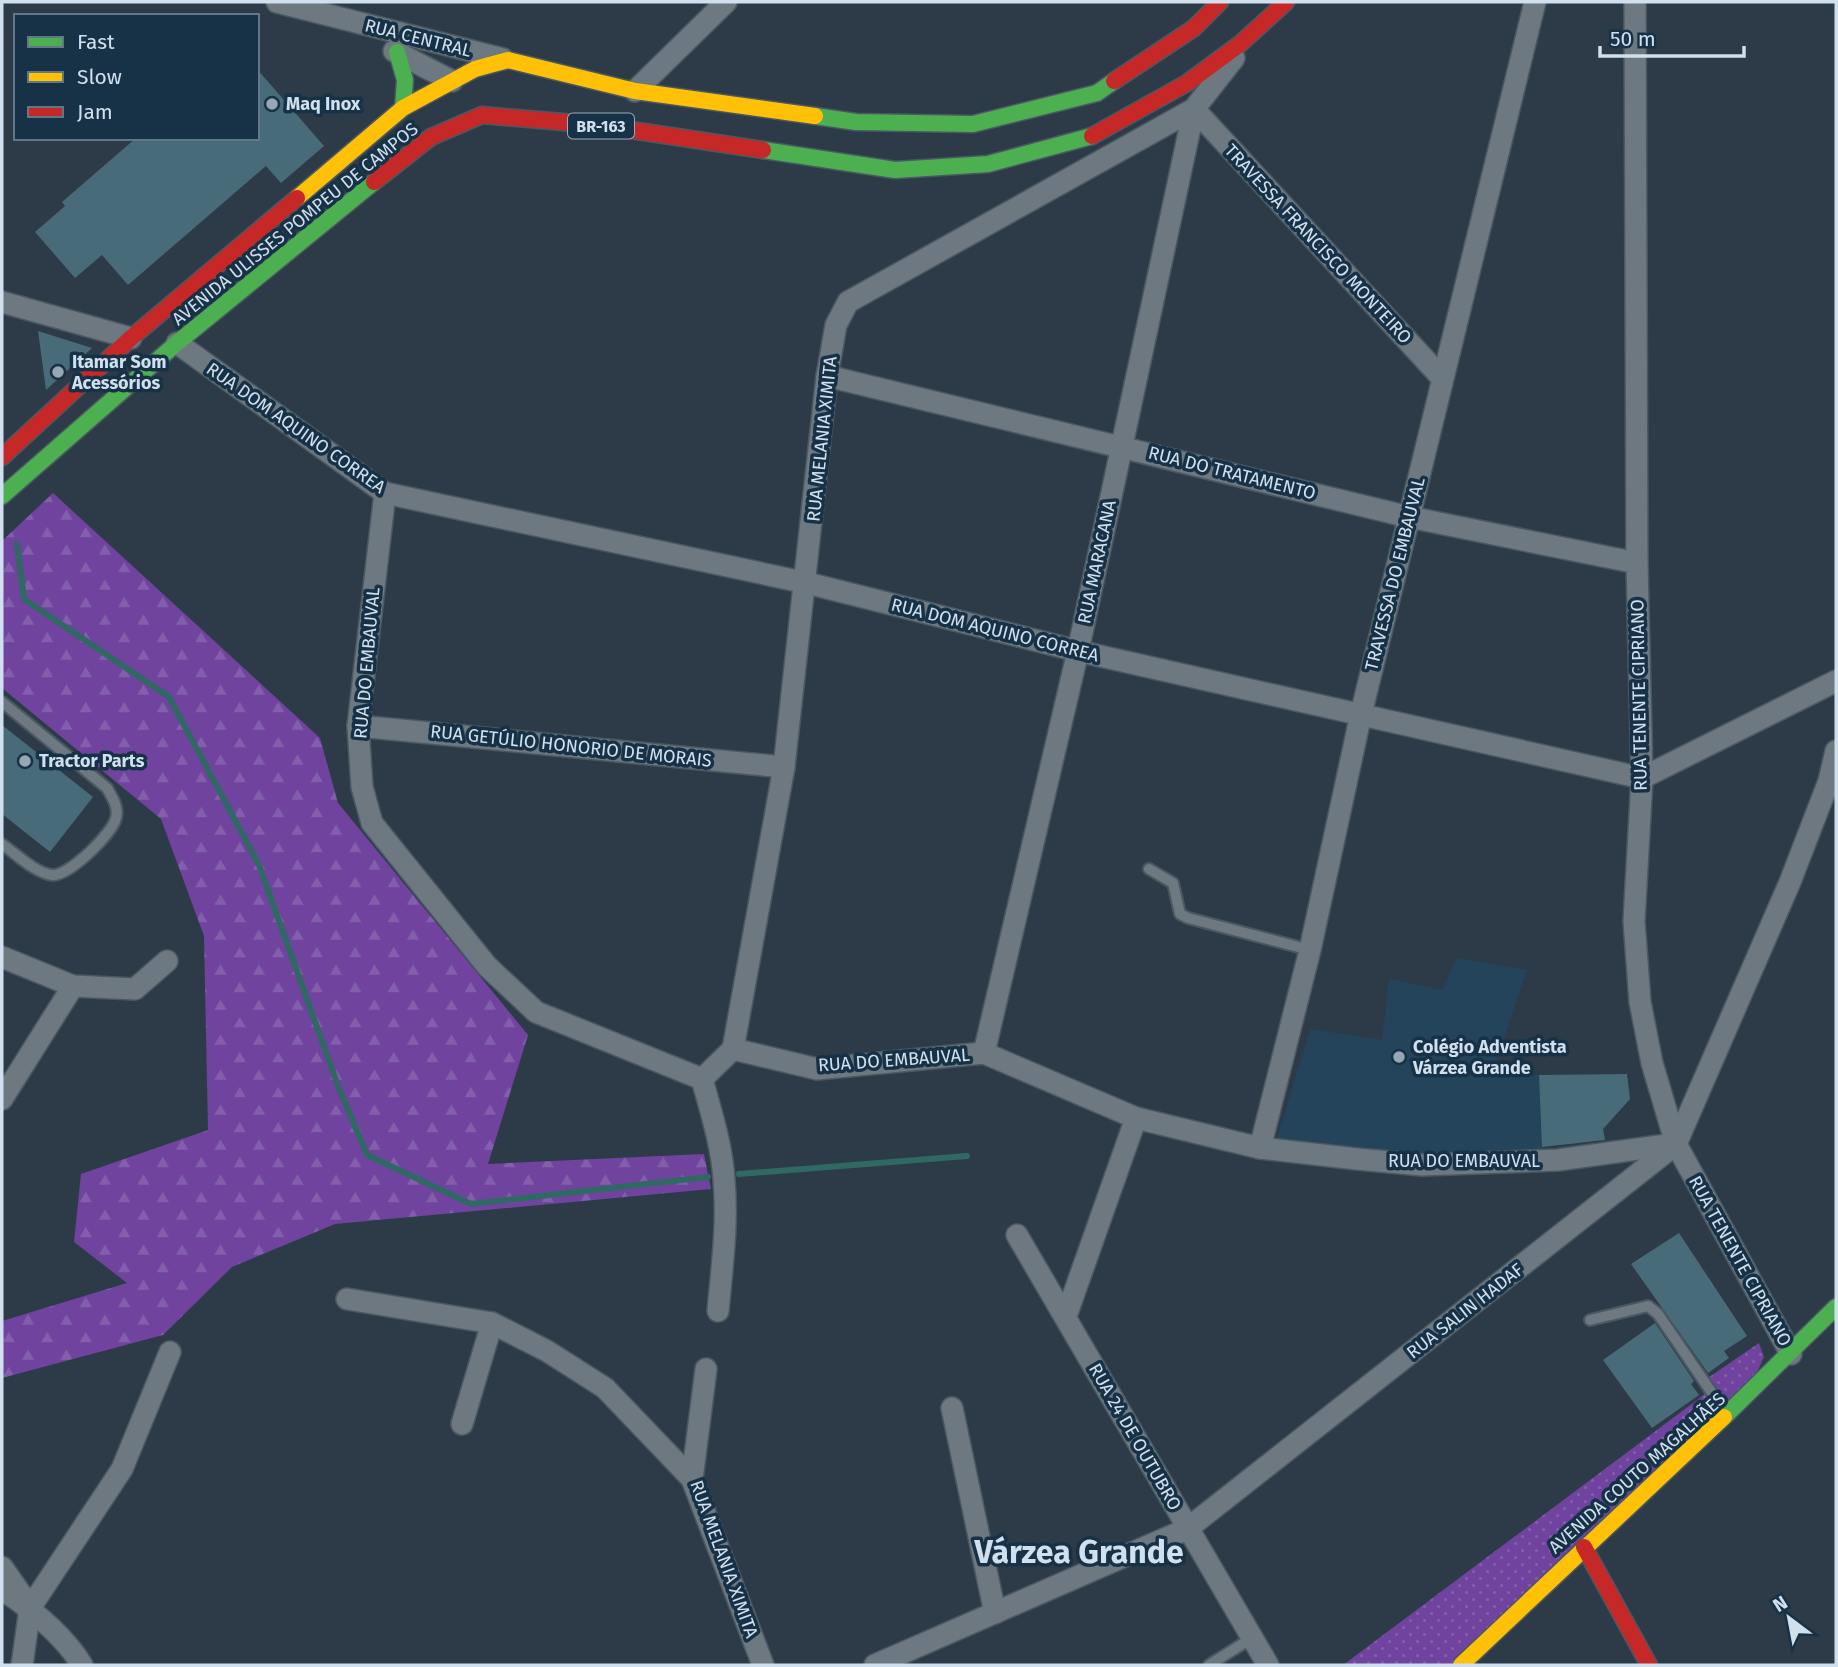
<svg xmlns="http://www.w3.org/2000/svg" width="1838" height="1667" font-family="'Fira Sans',sans-serif">
  <style>
    .built { fill: #24445c }
    .green { fill: url(#green-dots) }
    .forest { fill: url(#forest-firs) }
    .lines { fill: none; stroke-linecap: round; stroke-linejoin: round }
    .stream { stroke: #306963; stroke-width: 6 }
    .building { fill: #486b7a }
    .lane-casing { stroke: #4a5862; stroke-width: 14 }
    .street-casing { stroke: #4a5862; stroke-width: 24 }
    .fast-casing { stroke: #4a5862; stroke-width: 19 }
    .slow-casing { stroke: #4a5862; stroke-width: 19 }
    .jam-casing { stroke: #4a5862; stroke-width: 19 }
    .lane { stroke: #6d7881; stroke-width: 10 }
    .street { stroke: #6d7881; stroke-width: 21 }
    .fast { stroke: #4caf50; stroke-width: 16 }
    .slow { stroke: #ffc107; stroke-width: 16 }
    .jam { stroke: #c62828; stroke-width: 16 }
    .poi-dot { fill: #97a6b4; stroke: #173247; stroke-width: 2.5 }
    .labels { text-anchor: middle; stroke-width: 7; stroke-linejoin: round; paint-order: stroke }
    .shield { fill: #173247; stroke: #99acbc; stroke-width: 2 }
    .shield-label { font-size: 16px; font-weight: bold; fill: #d1e0ee }
    .street-label { font-size: 18px; fill: #d1e0ee; stroke: #173247 }
    .poi-label { font-size: 18px; font-weight: bold; fill: #d1e0ee; stroke: #173247; text-anchor: start }
    .town-label { font-size: 32px; font-weight: bold; fill: #d1e0ee; stroke: #173247 }
  </style>
  <defs>
    <pattern id="green-dots" width="8" height="8" patternUnits="userSpaceOnUse" patternTransform="scale(1.75)"><rect width="8" height="8" fill="#6f439e"/><path d="M2 2h.1M6 6h.1" fill="none" stroke="#825eac" stroke-width="1.8" stroke-linecap="round"/></pattern>
    <pattern id="forest-firs" width="22" height="20" patternUnits="userSpaceOnUse" patternTransform="scale(1.75)"><rect width="22" height="20" fill="#6f439e"/><path d="M5 1l3.5 6h-7zM16 11l3.5 6h-7z" fill="#825eac"/></pattern>
  </defs>
  <rect width="100%" height="100%" fill="#2c3b47"/>
  <!-- built -->
  <path class="built" d="M 1456,958 L 1527,970 L 1491,1077 L 1539,1075 L 1542,1150 L 1419,1154 L 1344,1151 L 1277,1138 L 1310,1029 L 1382,1040 L 1389,979 L 1443,990 Z"/>
  <!-- green -->
  <path class="green" d="M 1759,1343 L 1764,1357 L 1754,1379 L 1450,1665 L 1343,1665 L 1705,1394 L 1699,1384 Z"/>
  <!-- forest -->
  <path class="forest" d="M 53,493 L 320,738 L 338,803 L 528,1035 L 488,1164 L 704,1154 L 711,1189 L 335,1224 L 232,1267 L 163,1335 L 2,1378 L 2,1321 L 127,1283 L 74,1242 L 81,1174 L 208,1130 L 204,936 L 161,819 L 2,688 L 2,541 Z"/>
  <g class="lines">
    <!-- stream -->
    <g class="stream">
      <path d="M 17,544 L 24,599 L 169,697 L 259,865 L 338,1086 L 367,1155 L 471,1204 L 708,1177"/>
      <path d="M 739,1174 L 967,1156"/>
    </g>
  </g>
  <!-- building -->
  <g class="building">
    <path d="M 257,69 L 324,146 L 281,183 L 266,166 L 128,285 L 102,255 L 75,278 L 35,232 L 65,206 L 62,202 L 136,138 L 257,138 Z"/>
    <path d="M 38,331 L 92,348 L 46,390 Z"/>
    <path d="M 2,725 L 93,797 L 50,852 L 2,814 Z"/>
    <path d="M 1627,1074 L 1630,1099 L 1603,1129 L 1605,1140 L 1542,1147 L 1539,1075 Z"/>
    <path d="M 1679,1233 L 1747,1336 L 1724,1351 L 1729,1358 L 1708,1373 L 1631,1264 Z"/>
    <path d="M 1655,1323 L 1694,1381 L 1691,1384 L 1699,1395 L 1652,1428 L 1603,1360 Z"/>
  </g>
  <g class="lines">
    <defs>
      <g id="lane">
        <path d="M 2,702 L 107,788 C 112,797 119,807 116,818 C 112,834 70,875 53,875 C 36,874 15,853 2,844"/>
        <path d="M 1149,869 L 1173,883 L 1180,914 L 1188,918 L 1310,950"/>
        <path d="M 1590,1320 L 1648,1306 L 1658,1314 L 1725,1412"/>
        <path d="M 1209,1665 L 1252,1638"/>
      </g>
      <g id="street">
        <path d="M 277,2 L 503,59"/>
        <path d="M 1635,2 L 1637,563 L 1642,778 L 1634,921 L 1640,1002 L 1652,1063 L 1676,1144 L 1791,1354"/>
        <path d="M 394,51 L 452,81"/>
        <path d="M 635,91 L 726,2"/>
        <path d="M 1194,109 L 1442,378"/>
        <path d="M 2,302 L 131,338"/>
        <path d="M 177,343 L 385,493 L 807,583 L 1078,651 L 1642,778 L 1836,681"/>
        <path d="M 827,376 L 1409,517 L 1637,563"/>
        <path d="M 385,493 L 358,726 L 362,787 L 372,823 L 487,966 L 536,1012 L 702,1079 L 733,1049"/>
        <path d="M 358,726 L 784,767"/>
        <path d="M 2,957 L 73,986 L 135,989 L 167,961"/>
        <path d="M 733,1049 L 784,767 L 827,376 L 836,325 L 848,302 L 1194,109 L 1234,58"/>
        <path d="M 733,1049 L 817,1069 L 984,1053 L 1136,1118 L 1260,1148 L 1357,1159 L 1422,1165 L 1558,1160 L 1674,1144"/>
        <path d="M 984,1053 L 1078,651 L 1194,109"/>
        <path d="M 702,1079 C 711,1112 722,1146 724,1180 C 728,1224 722,1267 718,1311"/>
        <path d="M 2,1099 L 73,986"/>
        <path d="M 1260,1148 L 1310,950 L 1361,714 L 1535,2"/>
        <path d="M 1017,1235 L 1268,1665"/>
        <path d="M 347,1299 L 492,1323 L 547,1351 L 605,1388 L 692,1479"/>
        <path d="M 1066,1316 L 1136,1118"/>
        <path d="M 706,1369 L 692,1479 L 763,1665"/>
        <path d="M 952,1408 L 995,1613"/>
        <path d="M 462,1424 L 492,1323"/>
        <path d="M 2,1567 L 23,1597"/>
        <path d="M 2,1589 C 31,1609 63,1634 82,1665"/>
        <path d="M 22,1665 L 30,1608 L 122,1469 L 170,1352"/>
        <path d="M 875,1665 L 1187,1529 L 1676,1144 L 1790,882 L 1829,781 L 1836,751"/>
      </g>
      <g id="fast">
        <path d="M 397,52 L 405,80 L 403,108"/>
        <path d="M 815,116 L 856,122 L 973,124 L 1097,93 L 1114,81"/>
        <path d="M 763,150 L 895,170 L 988,164 L 1092,136"/>
        <path d="M 2,496 L 177,343 L 374,182"/>
        <path d="M 1724,1417 L 1836,1307"/>
      </g>
      <g id="slow">
        <path d="M 297,198 L 403,108 L 475,69 L 508,60 L 635,91 L 815,116"/>
        <path d="M 1461,1665 L 1724,1417"/>
      </g>
      <g id="jam">
        <path d="M 1114,81 L 1194,28 L 1220,2"/>
        <path d="M 1092,136 L 1187,83 L 1240,44 L 1286,2"/>
        <path d="M 374,182 L 431,137 L 482,115 L 598,125 L 763,150"/>
        <path d="M 2,457 L 131,338 L 297,198"/>
        <path d="M 1584,1547 L 1649,1665"/>
      </g>
    </defs>
    <!-- lane casing -->
    <use href="#lane" class="lane-casing"/>
    <!-- street casing -->
    <use href="#street" class="street-casing"/>
    <!-- fast casing -->
    <use href="#fast" class="fast-casing"/>
    <!-- slow casing -->
    <use href="#slow" class="slow-casing"/>
    <!-- jam casing -->
    <use href="#jam" class="jam-casing"/>
    <!-- lane -->
    <use href="#lane" class="lane"/>
    <!-- street -->
    <use href="#street" class="street"/>
    <!-- fast -->
    <use href="#fast" class="fast"/>
    <!-- slow -->
    <use href="#slow" class="slow"/>
    <!-- jam -->
    <use href="#jam" class="jam"/>
  </g>
  <!-- markers -->
  <g class="poi-dot">
    <circle cx="272" cy="104" r="7"/>
    <circle cx="58" cy="372" r="7"/>
    <circle cx="25" cy="761" r="7"/>
    <circle cx="1399" cy="1057" r="7"/>
  </g>
  <g class="labels">
    <!-- shield labels -->
    <rect class="shield" x="568" y="113.5" width="66" height="25" rx="5"/>
    <g class="shield-label">
      <text x="601" y="132">BR-163</text>
    </g>
    <!-- street labels -->
    <g class="street-label">
      <text transform="translate(418 38) rotate(14)" y="6">RUA CENTRAL</text>
      <text transform="translate(295 224) rotate(-39)" y="6">AVENIDA ULISSES POMPEU DE CAMPOS</text>
      <text transform="translate(1318 244) rotate(47)" y="6">TRAVESSA FRANCISCO MONTEIRO</text>
      <text transform="translate(296 428) rotate(35)" y="6">RUA DOM AQUINO CORREA</text>
      <text transform="translate(822 439) rotate(-84)" y="6">RUA MELANIA XIMITA</text>
      <text transform="translate(1232 473) rotate(14)" y="6">RUA DO TRATAMENTO</text>
      <text transform="translate(1097 562) rotate(-78)" y="6">RUA MARACANA</text>
      <text transform="translate(1395 574) rotate(-76)" y="6">TRAVESSA DO EMBAUVAL</text>
      <text transform="translate(995 630) rotate(14)" y="6">RUA DOM AQUINO CORREA</text>
      <text transform="translate(367 663) rotate(-85)" y="6">RUA DO EMBAUVAL</text>
      <text transform="translate(1639 695) rotate(-91)" y="6">RUA TENENTE CIPRIANO</text>
      <text transform="translate(571 746) rotate(6)" y="6">RUA GETÚLIO HONORIO DE MORAIS</text>
      <text transform="translate(894 1060) rotate(-4)" y="6">RUA DO EMBAUVAL</text>
      <text x="1464" y="1167">RUA DO EMBAUVAL</text>
      <text transform="translate(1740 1261) rotate(61)" y="6">RUA TENENTE CIPRIANO</text>
      <text transform="translate(1465 1311) rotate(-38)" y="6">RUA SALIN HADAF</text>
      <text transform="translate(1135 1437) rotate(60)" y="6">RUA 24 DE OUTUBRO</text>
      <text transform="translate(1637 1473) rotate(-42)" y="6">AVENIDA COUTO MAGALHÃES</text>
      <text transform="translate(724 1559) rotate(70)" y="6">RUA MELANIA XIMITA</text>
    </g>
    <!-- poi labels -->
    <g class="poi-label">
      <text x="286" y="110">Maq Inox</text>
      <text x="72" y="368">Itamar Som<tspan x="72" dy="21">Acessórios</tspan></text>
      <text x="39" y="767">Tractor Parts</text>
      <text x="1413" y="1053">Colégio Adventista<tspan x="1413" dy="21">Várzea Grande</tspan></text>
    </g>
    <!-- town labels -->
    <g class="town-label">
      <text x="1079" y="1563">Várzea Grande</text>
    </g>
  </g>
  <!-- border -->
  <rect width="1838" height="1667" fill="none" stroke="#d1e0ee" stroke-width="7"/>
  <!-- legend -->
  <rect x="14" y="14" width="245" height="126" fill="#173247" stroke="#61788a" stroke-width="2"/>
  <rect x="28" y="37" width="35" height="10" fill="#4caf50" stroke="#61788a" stroke-width="2"/>
  <text x="77" y="49" font-size="21" fill="#d1e0ee">Fast</text>
  <rect x="28" y="72" width="35" height="10" fill="#ffc107" stroke="#61788a" stroke-width="2"/>
  <text x="77" y="84" font-size="21" fill="#d1e0ee">Slow</text>
  <rect x="28" y="107" width="35" height="10" fill="#c62828" stroke="#61788a" stroke-width="2"/>
  <text x="77" y="119" font-size="21" fill="#d1e0ee">Jam</text>
  <!-- north arrow -->
  <g transform="translate(1789 1618) rotate(328)" stroke="#173247" stroke-width="5" paint-order="stroke">
  <path d="M0-5L12 26L0 18L-12 26Z" fill="#d1e0ee"/>
  <text y="-10" font-size="19" font-weight="bold" text-anchor="middle" fill="#d1e0ee">N</text>
  </g>
  <!-- scale -->
  <path d="M1600 46v10h144v-10" fill="none" stroke="#d1e0ee" stroke-width="3.5"/>
  <text x="1610" y="46" font-size="21" fill="#d1e0ee" stroke="#173247" stroke-width="5" paint-order="stroke">50 m</text>
</svg>
